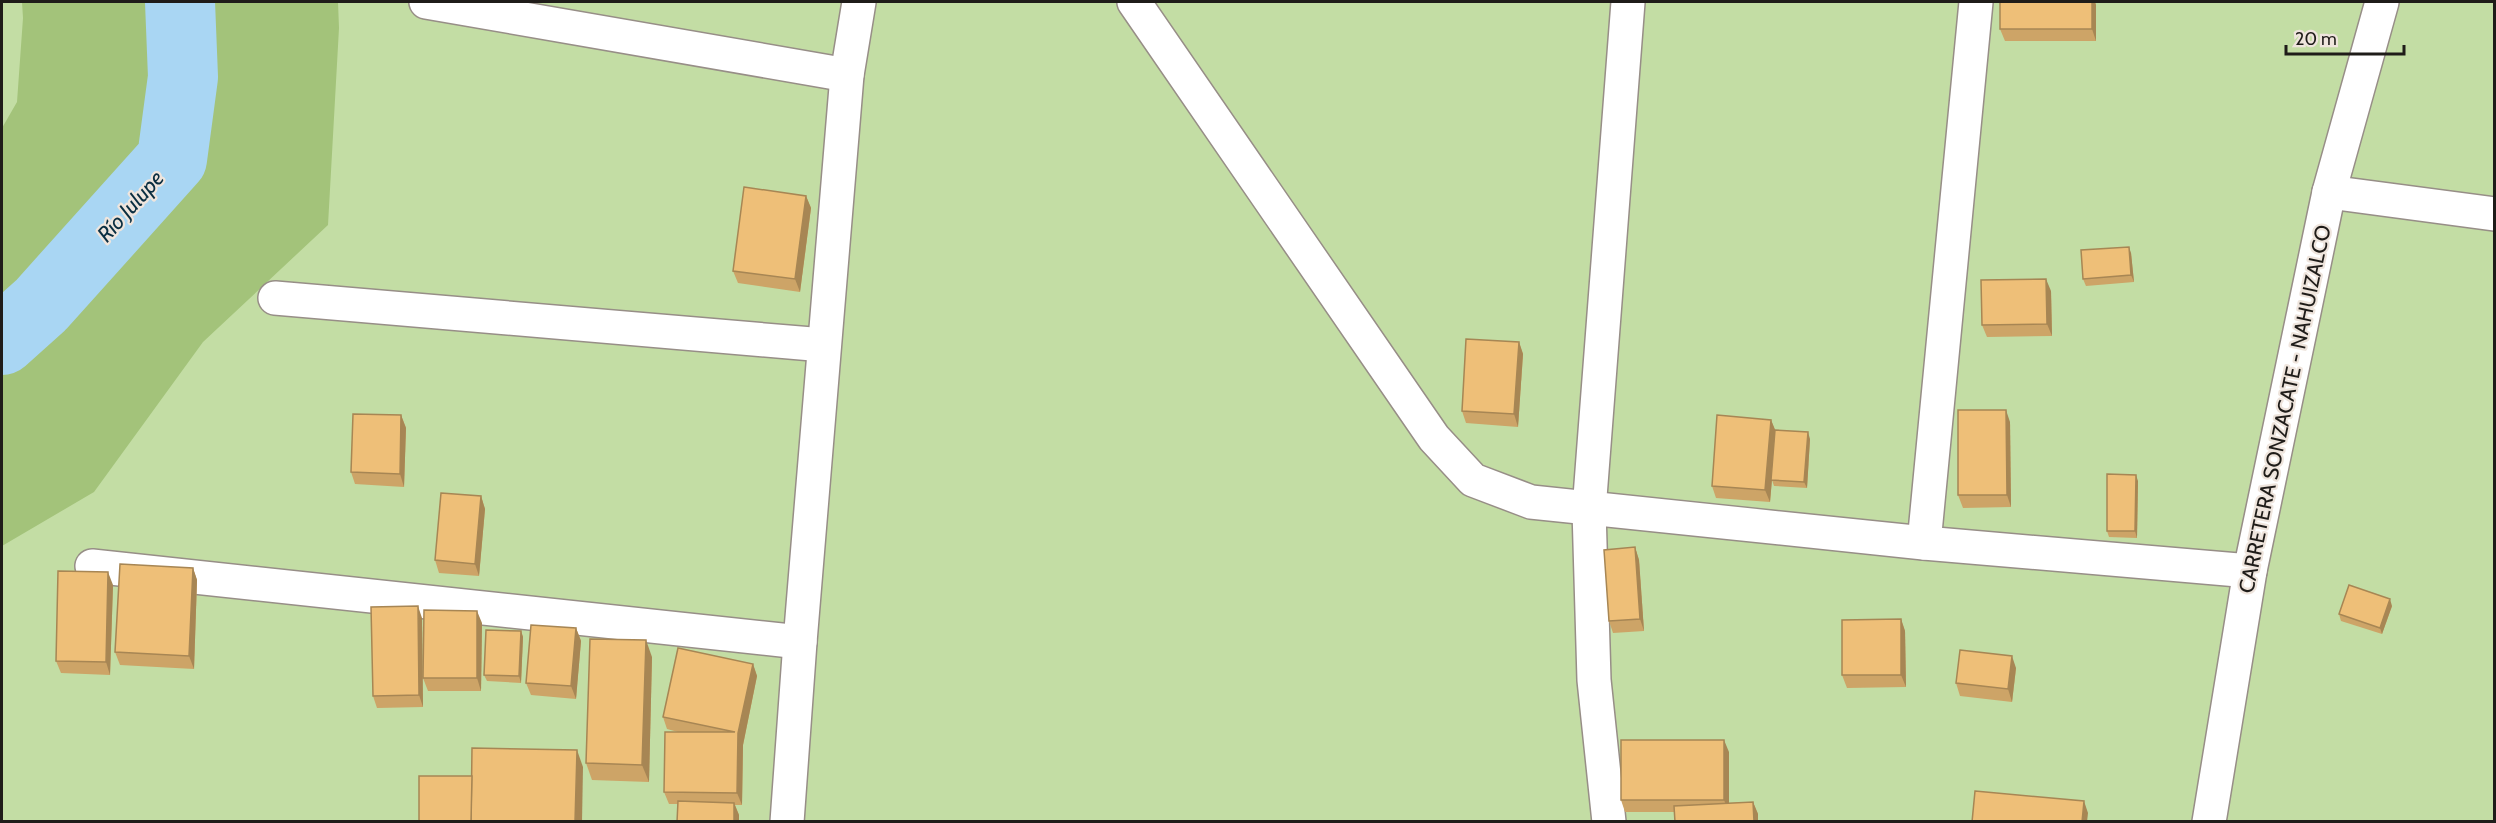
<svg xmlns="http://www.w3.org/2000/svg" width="2496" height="823" font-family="Cabin,sans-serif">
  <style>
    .green { fill: #c3dda4 }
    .forest { fill: #a3c37a }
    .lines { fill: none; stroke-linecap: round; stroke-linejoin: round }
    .river { stroke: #a9d6f3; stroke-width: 70 }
    .minor-casing { stroke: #978e87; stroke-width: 36 }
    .minor { stroke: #fff; stroke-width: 33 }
    .wall { fill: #cda467 }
    .shaded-wall { fill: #a78654 }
    .building { fill: #eebf78; stroke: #a78654; stroke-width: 1.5 }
    .labels { text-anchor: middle; stroke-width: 4.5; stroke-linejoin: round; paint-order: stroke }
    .street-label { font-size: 21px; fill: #1f1c19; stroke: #efe5dd }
    .water-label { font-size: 22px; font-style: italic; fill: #0a2e41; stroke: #efe5dd }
  </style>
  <rect width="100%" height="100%" fill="#efe5dd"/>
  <!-- green -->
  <path class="green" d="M 2,2 L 2494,2 L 2494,821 L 2,822 Z"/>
  <!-- forest -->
  <path class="forest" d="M 22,2 L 338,2 L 339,28 L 328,225 L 203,342 L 94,492 L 2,546 L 2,128 L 17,102 L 23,18 Z"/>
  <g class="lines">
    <!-- river -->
    <path class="river" d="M 2,340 L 41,305 L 172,159 L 183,77 L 180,2"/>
    <defs>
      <g id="minor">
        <path d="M 426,2 L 847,75"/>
        <path d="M 1134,2 L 1434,438 L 1473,480 L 1531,502 L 1924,543 L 2250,571"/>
        <path d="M 2329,192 L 2494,214"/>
        <path d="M 275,298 L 824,345"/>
        <path d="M 1924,543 L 1976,2"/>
        <path d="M 92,566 L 800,642"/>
        <path d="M 787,822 L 800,642 L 847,75 L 859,2"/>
        <path d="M 1609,822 L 1594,680 L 1589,510 L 1628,2"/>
        <path d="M 2209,822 L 2250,571 L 2329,192 L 2382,2"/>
      </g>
    </defs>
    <!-- minor casing -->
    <use href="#minor" class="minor-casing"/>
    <!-- minor -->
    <use href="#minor" class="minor"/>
  </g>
  <!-- wall -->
  <g class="wall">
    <path d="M 2000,2 L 2095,2 L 2096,5 L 2096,41 L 2005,41 L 2000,29 Z"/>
    <path d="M 806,196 L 811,208 L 800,292 L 738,283 L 733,271 Z"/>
    <path d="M 2131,253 L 2134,282 L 2086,286 L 2083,279 Z"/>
    <path d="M 2051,291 L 2052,336 L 1987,337 L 1982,325 Z"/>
    <path d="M 1519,342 L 1523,354 L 1518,427 L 1466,423 L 1462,411 Z"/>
    <path d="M 401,415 L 406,428 L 404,487 L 355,484 L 351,472 Z"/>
    <path d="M 1771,420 L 1775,430 L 1810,439 L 1807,488 L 1774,486 L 1772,480 L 1770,502 L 1716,498 L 1712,486 Z"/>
    <path d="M 2010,422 L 2011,507 L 1963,508 L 1958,495 Z"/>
    <path d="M 2138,481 L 2137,538 L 2109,537 L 2107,531 Z"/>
    <path d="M 481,496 L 485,509 L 479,576 L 439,573 L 435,560 Z"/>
    <path d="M 1635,547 L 1639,560 L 1644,631 L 1613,633 L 1609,621 Z"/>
    <path d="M 193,568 L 197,580 L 194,669 L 120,665 L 115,652 Z"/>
    <path d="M 113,585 L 110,675 L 61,673 L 56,661 Z"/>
    <path d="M 2392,606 L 2382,634 L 2341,621 L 2339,614 Z"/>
    <path d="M 422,618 L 423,707 L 377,708 L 373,696 Z"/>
    <path d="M 1901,619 L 1905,631 L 1906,687 L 1847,688 L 1842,675 Z"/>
    <path d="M 482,623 L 481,691 L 428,691 L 423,678 Z"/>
    <path d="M 576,628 L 581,641 L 576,699 L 531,695 L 526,683 Z"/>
    <path d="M 521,631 L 523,637 L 521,683 L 487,681 L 484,675 Z"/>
    <path d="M 652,657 L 649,782 L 592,780 L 586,763 Z"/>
    <path d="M 753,664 L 757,676 L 743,745 L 742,805 L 735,805 L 739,815 L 739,822 L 677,822 L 678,804 L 669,804 L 664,792 L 678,732 L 667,729 L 663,717 Z"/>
    <path d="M 2016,668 L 2012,702 L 1960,696 L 1956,683 Z"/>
    <path d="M 1729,752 L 1729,803 L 1753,802 L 1758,814 L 1675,812 L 1625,812 L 1621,800 Z"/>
  </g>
  <!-- shaded-wall -->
  <g class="shaded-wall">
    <path d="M 2092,2 L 2095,2 L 2096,5 L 2096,41 L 2092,29 Z"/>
    <path d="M 806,196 L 811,208 L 800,292 L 795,279 Z"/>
    <path d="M 2129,247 L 2131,253 L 2134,282 L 2131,275 Z"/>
    <path d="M 2046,279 L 2051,291 L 2052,336 L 2047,324 Z"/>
    <path d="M 1519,342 L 1523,354 L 1518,427 L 1514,414 Z"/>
    <path d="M 2006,410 L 2010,422 L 2011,507 L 2007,495 Z"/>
    <path d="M 401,415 L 406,428 L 404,487 L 400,474 Z"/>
    <path d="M 1771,420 L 1776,432 L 1770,502 L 1765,490 Z"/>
    <path d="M 1808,432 L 1810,439 L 1807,488 L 1804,482 Z"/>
    <path d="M 2136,475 L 2138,481 L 2137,538 L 2135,531 Z"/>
    <path d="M 481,496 L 485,509 L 479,576 L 475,564 Z"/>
    <path d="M 1635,547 L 1639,560 L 1644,631 L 1640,619 Z"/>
    <path d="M 193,568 L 197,580 L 194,669 L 189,656 Z"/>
    <path d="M 108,572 L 113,585 L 110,675 L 106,662 Z"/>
    <path d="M 2390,599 L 2392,606 L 2382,634 L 2380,628 Z"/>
    <path d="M 418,606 L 422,618 L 423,707 L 419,695 Z"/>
    <path d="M 477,611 L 482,623 L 481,691 L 477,678 Z"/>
    <path d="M 1901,619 L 1905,631 L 1906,687 L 1901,675 Z"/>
    <path d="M 576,628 L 581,641 L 576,699 L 571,686 Z"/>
    <path d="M 521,631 L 523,637 L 521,683 L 519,676 Z"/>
    <path d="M 646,640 L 652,657 L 649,782 L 642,765 Z"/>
    <path d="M 2012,656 L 2016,668 L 2012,702 L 2008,689 Z"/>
    <path d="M 753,664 L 757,676 L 743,745 L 742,805 L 737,793 L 738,733 Z"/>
    <path d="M 1724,740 L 1729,752 L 1729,812 L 1724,800 Z"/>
    <path d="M 577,750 L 583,767 L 582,822 L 575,822 Z"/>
    <path d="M 2084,801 L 2088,813 L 2087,822 L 2082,822 Z"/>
    <path d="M 1753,802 L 1758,814 L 1758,822 L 1754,822 Z"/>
    <path d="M 734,803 L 739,815 L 739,822 L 734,822 Z"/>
  </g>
  <!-- building -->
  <g class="building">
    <rect x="2000" y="2" width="92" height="27"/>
    <path d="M 744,187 L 806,196 L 795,279 L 733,271 Z"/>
    <path d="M 2129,247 L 2131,275 L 2083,279 L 2081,250 Z"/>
    <path d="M 2046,279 L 2047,324 L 1982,325 L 1981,280 Z"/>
    <path d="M 1466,339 L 1519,342 L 1514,414 L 1462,411 Z"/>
    <path d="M 1958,410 L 2006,410 L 2007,495 L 1958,495 Z"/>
    <path d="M 353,414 L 401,415 L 400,474 L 351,472 Z"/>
    <path d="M 1717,415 L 1771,420 L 1765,490 L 1712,486 Z"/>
    <path d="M 1775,430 L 1808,432 L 1804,482 L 1771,480 Z"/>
    <path d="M 2107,474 L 2136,475 L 2135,531 L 2107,531 Z"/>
    <path d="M 441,493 L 481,496 L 475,564 L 435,560 Z"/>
    <path d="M 1635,547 L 1640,619 L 1609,621 L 1604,550 Z"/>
    <path d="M 120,564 L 193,568 L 189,656 L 115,652 Z"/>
    <path d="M 58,571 L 108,572 L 106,662 L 56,661 Z"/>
    <path d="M 2349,585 L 2390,599 L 2380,628 L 2339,614 Z"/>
    <path d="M 418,606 L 419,695 L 373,696 L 371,607 Z"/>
    <path d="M 424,610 L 477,611 L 477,678 L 423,678 Z"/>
    <path d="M 1901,619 L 1901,675 L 1842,675 L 1842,620 Z"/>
    <path d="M 531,625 L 576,628 L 571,686 L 526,683 Z"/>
    <path d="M 486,630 L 521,631 L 519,676 L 484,675 Z"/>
    <path d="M 590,639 L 646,640 L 642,765 L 586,763 Z"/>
    <path d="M 678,648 L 753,664 L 738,733 L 737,793 L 664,792 L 665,732 L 735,732 L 663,717 Z"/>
    <path d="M 1960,650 L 2012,656 L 2008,689 L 1956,683 Z"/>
    <rect x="1621" y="740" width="103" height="60"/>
    <path d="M 472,748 L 577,750 L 575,822 L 471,822 Z"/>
    <path d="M 419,776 L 472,776 L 471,822 L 419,822 Z"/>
    <path d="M 1975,791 L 2084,801 L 2082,822 L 1972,822 Z"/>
    <path d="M 678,801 L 734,803 L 734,822 L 677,822 Z"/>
    <path d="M 1753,802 L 1754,822 L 1675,822 L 1674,806 Z"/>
  </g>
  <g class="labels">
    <!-- street labels -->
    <g class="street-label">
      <text transform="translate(2285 409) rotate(-78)" y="7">CARRETERA SONZACATE - NAHUIZALCO</text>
    </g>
    <!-- water labels -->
    <g class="water-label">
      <text transform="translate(130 206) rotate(-48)" y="8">Río Julupe</text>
    </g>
  </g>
  <!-- border -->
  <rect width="2496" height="823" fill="none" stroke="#1f1c19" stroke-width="6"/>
  <!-- scale -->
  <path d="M2286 45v9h118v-9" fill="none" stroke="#1f1c19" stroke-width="3"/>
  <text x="2295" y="45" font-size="18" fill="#1f1c19" stroke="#efe5dd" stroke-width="4.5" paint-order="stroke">20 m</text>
</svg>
